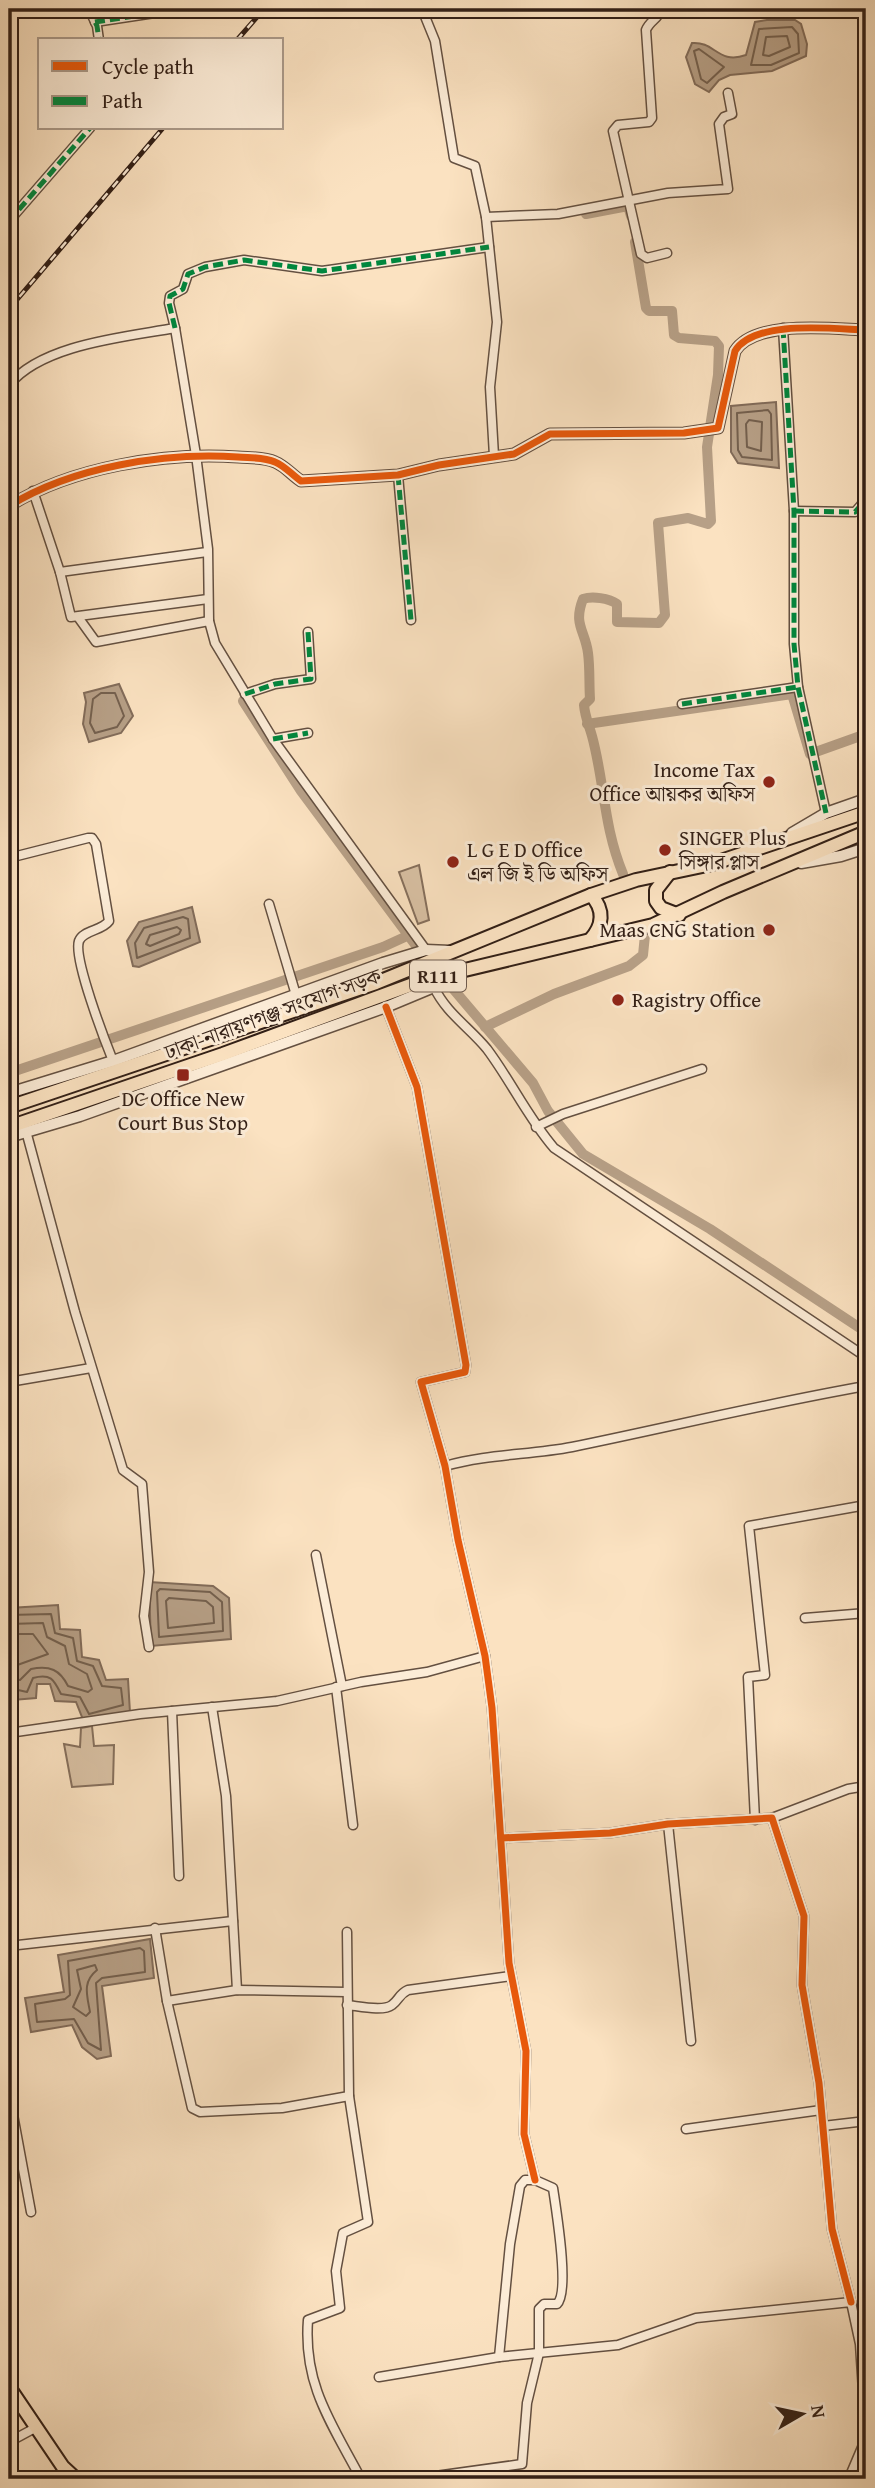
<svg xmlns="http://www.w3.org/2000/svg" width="875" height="2488" font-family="'Gentium Book Plus','Noto Serif Bengali',serif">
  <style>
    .green { fill: #d9c1a4; stroke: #86705d; stroke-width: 2 }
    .water { fill: #b7a087; stroke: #826c5a; stroke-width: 2 }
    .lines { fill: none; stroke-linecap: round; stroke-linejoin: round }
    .shore { stroke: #74604e; stroke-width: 2 }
    .canal { stroke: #b7a087; stroke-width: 10 }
    .minor-casing { stroke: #645041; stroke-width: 11 }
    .tertiary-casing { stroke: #645041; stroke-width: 13 }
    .primary-casing { stroke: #321f16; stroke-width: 16 }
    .minor { stroke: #fcecd7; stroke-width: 8 }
    .tertiary { stroke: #fcecd7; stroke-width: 10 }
    .primary { stroke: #fbe2c1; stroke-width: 12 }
    .rail-casing { stroke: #321f16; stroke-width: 5 }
    .rail { stroke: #fcecd7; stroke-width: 2.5; stroke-dasharray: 8; stroke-linecap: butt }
    .quiet { stroke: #00873e; stroke-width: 5; stroke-dasharray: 10 5; stroke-linecap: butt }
    .cycleway-casing { stroke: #fcecd7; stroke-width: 11 }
    .cycleway { stroke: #e8590c; stroke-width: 7 }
    .poi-dot { fill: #8f2418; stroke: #fcecd7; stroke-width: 2.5 }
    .labels { text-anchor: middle; stroke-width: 6; stroke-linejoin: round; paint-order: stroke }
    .shield { fill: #fcecd7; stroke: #6f5c50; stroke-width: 2 }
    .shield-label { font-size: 19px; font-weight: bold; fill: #321f16 }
    .poi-label { font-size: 21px; fill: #321f16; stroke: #fcecd7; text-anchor: start }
    .street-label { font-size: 21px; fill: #321f16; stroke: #fcecd7 }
  </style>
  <rect width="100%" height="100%" fill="#fbe2c1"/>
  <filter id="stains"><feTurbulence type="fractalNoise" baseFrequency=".00286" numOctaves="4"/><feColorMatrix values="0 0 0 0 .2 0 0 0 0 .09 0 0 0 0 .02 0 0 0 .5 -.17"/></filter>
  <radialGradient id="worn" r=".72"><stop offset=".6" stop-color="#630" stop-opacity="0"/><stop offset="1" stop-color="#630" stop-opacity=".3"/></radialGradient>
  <!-- green -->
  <g class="green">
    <path d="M 419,865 L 429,920 L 418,924 L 399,872 Z"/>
    <path d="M 92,1726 L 94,1746 L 114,1745 L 113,1784 L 72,1787 L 64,1744 L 80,1747 L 81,1728 Z"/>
  </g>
  <!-- water -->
  <g class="water">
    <path d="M 767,20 L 795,20 L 801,24 L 807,44 L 806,56 L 772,71 L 730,75 L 719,80 L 709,92 L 695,84 L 686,57 L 692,43 C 715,41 718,65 746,55 L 755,22 Z"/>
    <path d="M 776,402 L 779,468 L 738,463 L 731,452 L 731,406 Z"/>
    <path d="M 119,684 L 133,716 L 121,733 L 89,742 L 83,724 L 86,702 L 84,693 Z"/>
    <path d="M 192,907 L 200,942 L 139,967 L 133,966 L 127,941 L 139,922 Z"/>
    <path d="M 149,1582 L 213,1586 L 229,1598 L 231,1639 L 151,1646 Z"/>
    <path d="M 58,1605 L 60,1629 L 80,1630 L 82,1657 L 99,1660 L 106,1680 L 128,1679 L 130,1713 L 84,1722 L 76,1702 L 55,1701 L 50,1684 L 37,1684 L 36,1698 L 13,1700 L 9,1677 L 9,1608 Z"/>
    <path d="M 150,1939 L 154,1978 L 102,1986 L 111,2056 L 97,2059 L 82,2047 L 72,2025 L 31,2032 L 25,1998 L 64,1992 L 58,1955 Z"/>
  </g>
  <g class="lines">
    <!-- shore -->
    <g class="shore">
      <path d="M 792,27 L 798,34 L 799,53 L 771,65 L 751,65 L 759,29 Z"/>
      <path d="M 787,36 L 790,47 L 769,56 L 763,55 L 766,37 Z"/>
      <path d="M 699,49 L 724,67 L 707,83 L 701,79 L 694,51 Z"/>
      <path d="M 768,410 L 771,414 L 772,460 L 742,457 L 738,450 L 737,413 Z"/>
      <path d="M 749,420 L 762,422 L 761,451 L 747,447 L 746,424 Z"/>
      <path d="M 101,693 L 115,693 L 124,716 L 117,727 L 95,733 L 90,723 L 93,699 Z"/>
      <path d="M 183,917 L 188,919 L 190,938 L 137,958 L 135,943 L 144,928 Z"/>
      <path d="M 177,927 L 181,930 L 179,934 L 150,946 L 146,944 L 150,935 Z"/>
      <path d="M 160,1589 L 210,1592 L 222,1602 L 223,1631 L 159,1637 L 157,1592 Z"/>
      <path d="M 169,1598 L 206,1601 L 213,1607 L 214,1623 L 168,1628 L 166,1601 Z"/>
      <path d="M 9,1615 L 51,1614 L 55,1633 L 73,1638 L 77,1661 L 93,1666 L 102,1686 L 121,1688 L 123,1705 L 89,1714 L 80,1697 L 61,1694 C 54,1680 51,1673 33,1678 L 27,1692 L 9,1688"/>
      <path d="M 9,1624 L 43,1623 L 47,1637 L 65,1646 L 69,1664 L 87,1674 L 92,1689 L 88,1692 L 68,1686 C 60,1670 50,1665 31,1669 L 20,1680 L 9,1679"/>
      <path d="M 9,1634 L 33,1634 L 48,1654 L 9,1668"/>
      <path d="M 140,1948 L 144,1951 L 145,1972 L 102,1978 L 96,1983 L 101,2050 L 88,2043 L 74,2019 L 37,2022 L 35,2004 L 65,1999 L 70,1995 L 68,1961 Z"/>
      <path d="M 95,1965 L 97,1970 C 82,1982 87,1995 90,2012 L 86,2016 L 73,2007 L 81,1989 L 77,1970 Z"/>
    </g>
    <!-- canal -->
    <g class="canal">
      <path d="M 586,214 L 628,206 L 631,216"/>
      <path d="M 243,701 L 301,791 L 417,947"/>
      <path d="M 587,724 L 792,694 L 810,754 L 866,734"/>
      <path d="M 623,874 C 603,825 605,784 592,736 C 589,725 585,717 584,705 L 590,699 C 589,684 590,668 588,653 C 585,630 573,625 583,599 C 592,596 609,598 617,604 L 617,622 L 659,623 L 665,615 L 658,523 L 688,518 L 708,524 L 711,521 L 707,447 L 718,375 L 719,346 L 715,341 L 679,338 L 674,335 L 672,311 L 649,311 L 646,308 L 635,242"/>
      <path d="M 449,984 L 533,1083 L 548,1111 L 583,1154 L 710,1229 L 866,1332"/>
      <path d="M 485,1027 L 554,994 L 629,966 L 643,955 L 645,935"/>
      <path d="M 9,1073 L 383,947 L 407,936"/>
    </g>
    <defs>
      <g id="minor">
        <path d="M 89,9 L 97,26 L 99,40"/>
        <path d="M 422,9 L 435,41 L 454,158 L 475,166 L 486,217 L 497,322 L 490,387 L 494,456"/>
        <path d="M 661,9 C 659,19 650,20 646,30 L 652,118 L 649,122 L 618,125 L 613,131 L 641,254 L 647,258 L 667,253"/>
        <path d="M 95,22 L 181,9"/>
        <path d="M 486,217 L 558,214 L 668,193 L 728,189 L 719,124 L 724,117 L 732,114 L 728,93"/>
        <path d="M 9,221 L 90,128"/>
        <path d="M 175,328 L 169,303 L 170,296 L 183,289 L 188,274 L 205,267 L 244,260 L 322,271 L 489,247"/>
        <path d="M 783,328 L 794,511 L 794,644 L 798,687 L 826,813"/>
        <path d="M 9,385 C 42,344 126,337 175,328 L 196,455 L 208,549 L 209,621 L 215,643 L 273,739 L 426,950"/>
        <path d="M 398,475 L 411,620"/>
        <path d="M 33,491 L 60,572 L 71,617 L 208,599"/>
        <path d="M 794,511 L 855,512 L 862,504 L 866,482"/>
        <path d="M 60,572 L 207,552"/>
        <path d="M 78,617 L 96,642 L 209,621"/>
        <path d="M 245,694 L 275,684 L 311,679 L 308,632"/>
        <path d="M 682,704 L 798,687"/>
        <path d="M 273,739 L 308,733"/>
        <path d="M 9,858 L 88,838 L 92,838 L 96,844 L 109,921 C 102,931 83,930 79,941 C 73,958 105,1041 113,1061"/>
        <path d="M 269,904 L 296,995"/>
        <path d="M 434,987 C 446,1013 470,1028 487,1049 C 511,1081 528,1118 554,1148 L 866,1357"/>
        <path d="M 386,1007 L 417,1087 L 466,1365 L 465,1372 L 421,1382 L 445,1466 L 458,1540 L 485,1656 L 492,1708 L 509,1963 L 526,2051 L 524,2134 L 535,2180"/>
        <path d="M 536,1127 L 563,1114 L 702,1069"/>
        <path d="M 26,1131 L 75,1312 L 123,1470 L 142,1484 L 149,1572 L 144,1616 L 149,1647"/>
        <path d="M 9,1382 L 91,1368"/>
        <path d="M 445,1466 C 487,1454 530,1455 572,1447 C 670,1427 768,1403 866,1386"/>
        <path d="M 316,1555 L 342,1686"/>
        <path d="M 805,1618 L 866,1613"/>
        <path d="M 336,1687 L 353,1825"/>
        <path d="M 212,1707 L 226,1796 L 237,1990"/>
        <path d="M 172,1711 L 179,1876"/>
        <path d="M 9,1733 L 140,1714 L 277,1701 L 361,1682 L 427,1672 L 485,1656"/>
        <path d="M 772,1818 L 848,1789 L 866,1786"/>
        <path d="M 755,1820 L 748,1677 L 765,1675 L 749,1526 L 866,1505"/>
        <path d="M 668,1824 L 691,2041"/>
        <path d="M 501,1838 L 610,1833 L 668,1824 L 772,1818 L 804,1916 L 802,1985 L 819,2083 L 832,2229 L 851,2302"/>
        <path d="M 155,1928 L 167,2001 L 192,2108 L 200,2112 L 282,2108 L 349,2096"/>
        <path d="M 347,1932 L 349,2096 L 368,2222 L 343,2233 L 336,2271 L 340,2308 L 308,2320 C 303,2385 332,2424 361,2479"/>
        <path d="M 9,1946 L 233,1921"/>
        <path d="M 167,2001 L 237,1990 L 346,1992"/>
        <path d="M 347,2005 C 358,2006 383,2012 392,2005 C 399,2000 399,1994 408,1990 L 511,1976"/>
        <path d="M 9,2093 L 31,2212"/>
        <path d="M 823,2126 L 866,2121"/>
        <path d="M 686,2129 L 821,2110"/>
        <path d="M 379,2377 L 499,2357 L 618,2345 L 696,2318 L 851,2302 L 860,2344 L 866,2438 L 849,2478 L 839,2479"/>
        <path d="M 9,2442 L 35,2428"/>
        <path d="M 414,2479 L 522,2464 L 527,2403 L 539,2353 L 539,2309 L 544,2304 L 557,2304 C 570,2292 556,2209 553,2188 L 535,2180 L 525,2180 L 520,2186 L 510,2244 L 499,2357"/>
      </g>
      <g id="tertiary">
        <path d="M 9,506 C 72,467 164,452 238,457 C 250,458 264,457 275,462 C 285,466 292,475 301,481 L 398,475 L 439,465 L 514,454 L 550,434 L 684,433 L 718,428 L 735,351 C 755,319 834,329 866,330"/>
        <path d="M 792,833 L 826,813 L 866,799"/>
        <path d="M 801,863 L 841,856 L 866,848"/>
        <path d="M 9,1093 L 113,1061 L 383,963 L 426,950 L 450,951"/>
        <path d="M 9,1137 L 80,1116 L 386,1007 L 434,987 L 452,976"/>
      </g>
      <g id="primary">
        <path d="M 670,872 L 656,890 L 656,901 L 661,908 L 679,915"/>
        <path d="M 590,940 C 603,926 605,910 591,895"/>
        <path d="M 9,1107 L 376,983 L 591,895 L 636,880 L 712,864 L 866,812"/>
        <path d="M 9,1127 L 223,1054 L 427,979 L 653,925 L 723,892 L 866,832"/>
        <path d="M 9,2387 L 63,2467 L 76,2479"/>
      </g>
    </defs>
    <!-- minor casing -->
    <use href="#minor" class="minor-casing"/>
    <!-- tertiary casing -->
    <use href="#tertiary" class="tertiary-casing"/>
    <!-- primary casing -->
    <use href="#primary" class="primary-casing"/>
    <!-- minor -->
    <use href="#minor" class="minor"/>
    <!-- tertiary -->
    <use href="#tertiary" class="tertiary"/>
    <!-- primary -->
    <use href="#primary" class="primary"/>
    <defs>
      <g id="rail">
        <path d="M 237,40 L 264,9"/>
        <path d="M 9,309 L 163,128"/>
      </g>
    </defs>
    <!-- rail casing -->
    <use href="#rail" class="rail-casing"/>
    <!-- rail -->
    <use href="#rail" class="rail"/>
    <!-- quiet -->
    <g class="quiet">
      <path d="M 89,9 L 97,26 L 99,40"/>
      <path d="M 95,22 L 181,9"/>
      <path d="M 9,221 L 90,128"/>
      <path d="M 175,328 L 169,303 L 170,296 L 183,289 L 188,274 L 205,267 L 244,260 L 322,271 L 489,247"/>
      <path d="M 783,328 L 794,511 L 794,644 L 798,687 L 826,813"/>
      <path d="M 398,475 L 411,620"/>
      <path d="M 794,511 L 855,512 L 862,504 L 866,482"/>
      <path d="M 245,694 L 275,684 L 311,679 L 308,632"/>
      <path d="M 682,704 L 798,687"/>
      <path d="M 273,739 L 308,733"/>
    </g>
    <defs>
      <g id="cycleway">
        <path d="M 9,506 C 72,467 164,452 238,457 C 250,458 264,457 275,462 C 285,466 292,475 301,481 L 398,475 L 439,465 L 514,454 L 550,434 L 684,433 L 718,428 L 735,351 C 755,319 834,329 866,330"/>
        <path d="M 386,1007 L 417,1087 L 466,1365 L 465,1372 L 421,1382 L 445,1466 L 458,1540 L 485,1656 L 492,1708 L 509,1963 L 526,2051 L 524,2134 L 535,2180"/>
        <path d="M 501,1838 L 610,1833 L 668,1824 L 772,1818 L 804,1916 L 802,1985 L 819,2083 L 832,2229 L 851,2302"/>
      </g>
    </defs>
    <!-- cycleway casing -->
    <use href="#cycleway" class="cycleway-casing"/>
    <!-- cycleway -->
    <use href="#cycleway" class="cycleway"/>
  </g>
  <!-- markers -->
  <g class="poi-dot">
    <circle cx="769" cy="782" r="7"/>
    <circle cx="665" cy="850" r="7"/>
    <circle cx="453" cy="862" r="7"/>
    <circle cx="769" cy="930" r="7"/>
    <circle cx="618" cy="1000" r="7"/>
    <rect x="176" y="1068" width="14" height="14" rx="3.5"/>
  </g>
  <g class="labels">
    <!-- shield labels -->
    <rect class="shield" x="410" y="960.5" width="56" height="31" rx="5"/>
    <g class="shield-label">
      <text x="438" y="983">R111</text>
    </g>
    <!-- poi labels -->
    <g class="poi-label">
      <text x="755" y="777" text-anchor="end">Income Tax<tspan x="755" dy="24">Office আয়কর অফিস</tspan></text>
      <text x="679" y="845">SINGER Plus<tspan x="679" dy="24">সিঙ্গার প্লাস</tspan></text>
      <text x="467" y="857">L G E D Office<tspan x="467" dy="24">এল জি ই ডি অফিস</tspan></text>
      <text x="755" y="937" text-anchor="end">Maas CNG Station</text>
      <text x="632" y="1007">Ragistry Office</text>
      <text x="183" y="1106" text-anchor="middle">DC Office New<tspan x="183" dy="24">Court Bus Stop</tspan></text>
    </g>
    <!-- street labels -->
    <g class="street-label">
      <text transform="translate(273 1014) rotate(-20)" y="7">ঢাকা-নারায়ণগঞ্জ সংযোগ সড়ক</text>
    </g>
  </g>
  <!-- margin -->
  <rect width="875" height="2488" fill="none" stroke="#fbe2c1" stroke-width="35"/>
  <rect x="10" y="10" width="854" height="2467" fill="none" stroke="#321f16" stroke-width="3.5"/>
  <rect x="18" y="18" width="840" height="2453" fill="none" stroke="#321f16" stroke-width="2"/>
  <!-- legend -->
  <rect x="38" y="38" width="245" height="91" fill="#fcecd7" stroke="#ab9a8a" stroke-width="2"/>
  <rect x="52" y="61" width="35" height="10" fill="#e8590c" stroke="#ab9a8a" stroke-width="2"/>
  <text x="102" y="74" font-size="21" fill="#321f16">Cycle path</text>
  <rect x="52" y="96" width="35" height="10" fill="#00873e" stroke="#ab9a8a" stroke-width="2"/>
  <text x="102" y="108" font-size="21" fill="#321f16">Path</text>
  <!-- north arrow -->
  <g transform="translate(802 2414) rotate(81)" stroke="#fcecd7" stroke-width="5" paint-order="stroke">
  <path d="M0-5L12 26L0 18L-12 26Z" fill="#321f16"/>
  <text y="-10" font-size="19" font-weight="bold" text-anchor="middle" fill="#321f16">N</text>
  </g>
  <rect width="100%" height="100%" filter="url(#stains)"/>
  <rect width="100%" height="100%" fill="url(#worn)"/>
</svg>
